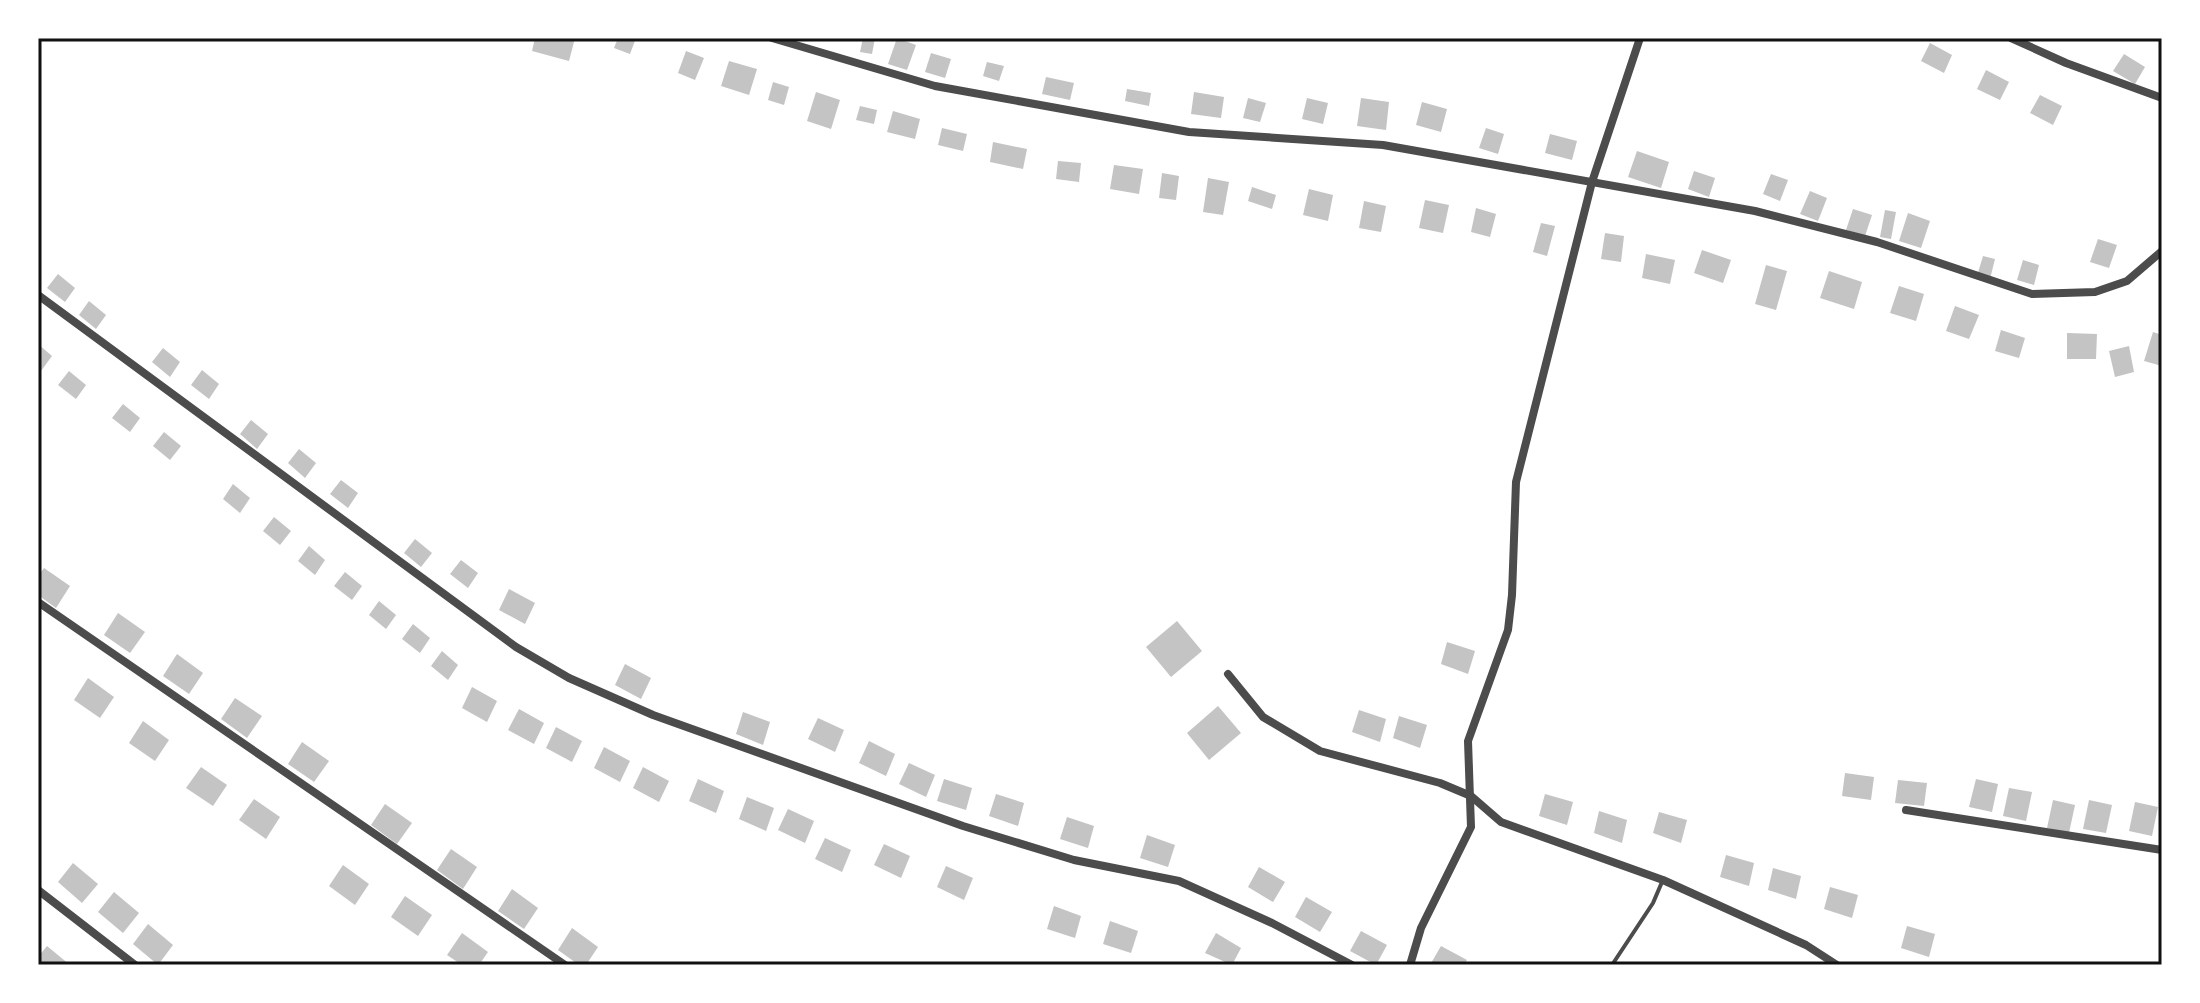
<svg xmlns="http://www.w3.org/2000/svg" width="2200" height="1003" font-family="Manrope,sans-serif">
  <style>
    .building { fill: #c4c4c4 }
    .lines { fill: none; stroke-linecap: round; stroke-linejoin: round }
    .service { stroke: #4c4c4c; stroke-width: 4 }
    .minor { stroke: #4c4c4c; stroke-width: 8 }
    .neatline { fill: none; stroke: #111; stroke-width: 3 }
  </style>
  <rect width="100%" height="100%" fill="#fff"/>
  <!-- building -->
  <g class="building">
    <path d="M 535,38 L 575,38 L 569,61 L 532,51 Z"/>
    <path d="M 618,38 L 636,38 L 630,54 L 614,48 Z"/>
    <path d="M 863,38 L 875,38 L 872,54 L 860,52 Z"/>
    <path d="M 897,38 L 916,45 L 907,70 L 888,64 Z"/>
    <path d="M 1930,43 L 1952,55 L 1944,73 L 1921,61 Z"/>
    <path d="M 686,51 L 704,58 L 695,80 L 678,73 Z"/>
    <path d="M 931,53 L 951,59 L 945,78 L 925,72 Z"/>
    <path d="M 2124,54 L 2145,67 L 2135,84 L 2113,71 Z"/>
    <path d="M 729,61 L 757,69 L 749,95 L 721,86 Z"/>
    <path d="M 987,62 L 1004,66 L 999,81 L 983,76 Z"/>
    <path d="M 1986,70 L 2009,82 L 2000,100 L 1977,89 Z"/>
    <path d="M 1046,77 L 1074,83 L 1070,100 L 1042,94 Z"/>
    <path d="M 773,82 L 789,87 L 784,105 L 768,100 Z"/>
    <path d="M 1127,89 L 1151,93 L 1149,106 L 1125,101 Z"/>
    <path d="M 816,92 L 840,100 L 831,129 L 807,121 Z"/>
    <path d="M 1194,92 L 1224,97 L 1221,118 L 1191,114 Z"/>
    <path d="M 2040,95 L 2062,106 L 2053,125 L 2030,113 Z"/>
    <path d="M 1248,98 L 1266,103 L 1260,122 L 1243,118 Z"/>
    <path d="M 1307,98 L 1328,103 L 1323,124 L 1302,119 Z"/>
    <path d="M 1361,98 L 1389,102 L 1386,130 L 1357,126 Z"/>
    <path d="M 1422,102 L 1447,109 L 1441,132 L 1416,125 Z"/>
    <path d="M 860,106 L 877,110 L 874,124 L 856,120 Z"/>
    <path d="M 893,111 L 920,119 L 915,139 L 887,132 Z"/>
    <path d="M 942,128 L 967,134 L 963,151 L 938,145 Z"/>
    <path d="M 1486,128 L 1504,134 L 1498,154 L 1479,148 Z"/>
    <path d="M 1550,134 L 1577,141 L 1572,160 L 1545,153 Z"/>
    <path d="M 993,142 L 1027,149 L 1023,169 L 990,162 Z"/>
    <path d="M 1637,151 L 1669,162 L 1661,188 L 1628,177 Z"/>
    <path d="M 1058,161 L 1081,163 L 1079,182 L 1056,179 Z"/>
    <path d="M 1114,165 L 1143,169 L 1139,194 L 1110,189 Z"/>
    <path d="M 1694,171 L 1715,178 L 1709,197 L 1688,189 Z"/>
    <path d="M 1162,173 L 1179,176 L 1176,200 L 1159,198 Z"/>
    <path d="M 1771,174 L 1788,180 L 1780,201 L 1763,194 Z"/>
    <path d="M 1208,178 L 1229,182 L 1223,215 L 1203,212 Z"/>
    <path d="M 1252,187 L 1276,195 L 1272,209 L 1248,201 Z"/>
    <path d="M 1309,189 L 1333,195 L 1328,221 L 1303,215 Z"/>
    <path d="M 1810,191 L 1827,198 L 1818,221 L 1800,214 Z"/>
    <path d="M 1425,200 L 1449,205 L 1443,233 L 1419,228 Z"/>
    <path d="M 1364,201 L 1386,206 L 1381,232 L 1359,228 Z"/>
    <path d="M 1476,208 L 1496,214 L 1490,237 L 1471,232 Z"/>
    <path d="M 1853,209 L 1872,215 L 1865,236 L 1846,230 Z"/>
    <path d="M 1885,210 L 1896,212 L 1891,239 L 1880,237 Z"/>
    <path d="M 1908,213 L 1930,221 L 1921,248 L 1899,241 Z"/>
    <path d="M 1541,223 L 1555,226 L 1547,256 L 1533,252 Z"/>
    <path d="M 1605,233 L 1624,236 L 1621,262 L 1601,259 Z"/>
    <path d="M 2098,239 L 2117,245 L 2109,268 L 2090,262 Z"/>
    <path d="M 1702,250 L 1731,260 L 1723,283 L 1694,273 Z"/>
    <path d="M 1646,254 L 1675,260 L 1670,284 L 1642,278 Z"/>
    <path d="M 1983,256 L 1995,259 L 1990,279 L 1977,276 Z"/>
    <path d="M 2023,260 L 2039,265 L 2034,285 L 2017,280 Z"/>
    <path d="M 1766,265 L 1787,271 L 1776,310 L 1755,304 Z"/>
    <path d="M 1829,271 L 1862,282 L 1854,309 L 1820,298 Z"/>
    <path d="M 58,274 L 75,288 L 65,302 L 47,288 Z"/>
    <path d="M 1899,286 L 1924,294 L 1916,321 L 1890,313 Z"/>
    <path d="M 89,301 L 106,315 L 96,329 L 79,315 Z"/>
    <path d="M 1955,306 L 1979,315 L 1969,339 L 1946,331 Z"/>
    <path d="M 2001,330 L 2025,338 L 2019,358 L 1995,351 Z"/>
    <path d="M 2153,332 L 2162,335 L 2162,366 L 2144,361 Z"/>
    <path d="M 2067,333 L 2097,334 L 2096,359 L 2067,359 Z"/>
    <path d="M 38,344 L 52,356 L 38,375 Z"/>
    <path d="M 2129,346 L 2134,372 L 2115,377 L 2109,351 Z"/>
    <path d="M 163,348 L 180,362 L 170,377 L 152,362 Z"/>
    <path d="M 202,370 L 219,384 L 209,399 L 191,385 Z"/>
    <path d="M 69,371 L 86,385 L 76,399 L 58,385 Z"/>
    <path d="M 123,404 L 140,418 L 130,432 L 112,418 Z"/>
    <path d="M 251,420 L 268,434 L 257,449 L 240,434 Z"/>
    <path d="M 164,432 L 181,446 L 170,460 L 153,446 Z"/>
    <path d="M 299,449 L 316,463 L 305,478 L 288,463 Z"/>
    <path d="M 341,480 L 358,493 L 348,508 L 330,494 Z"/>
    <path d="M 233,484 L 250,498 L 240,513 L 223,499 Z"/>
    <path d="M 274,517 L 291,531 L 280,545 L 263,531 Z"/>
    <path d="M 415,539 L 432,553 L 421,567 L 404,553 Z"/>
    <path d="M 309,546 L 325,560 L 315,575 L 298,561 Z"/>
    <path d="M 461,560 L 478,573 L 468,588 L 450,574 Z"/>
    <path d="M 44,568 L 70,586 L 56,608 L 38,595 L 38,576 Z"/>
    <path d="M 345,572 L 362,586 L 352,600 L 334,586 Z"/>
    <path d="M 509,589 L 535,603 L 525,624 L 499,610 Z"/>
    <path d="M 379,601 L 396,615 L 386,629 L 369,615 Z"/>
    <path d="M 118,613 L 145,632 L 130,653 L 104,635 Z"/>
    <path d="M 1177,621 L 1202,651 L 1171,677 L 1146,647 Z"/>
    <path d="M 413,624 L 430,638 L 420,653 L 402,639 Z"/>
    <path d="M 1447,642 L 1475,651 L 1468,674 L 1441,664 Z"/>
    <path d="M 442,651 L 458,665 L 448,680 L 431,666 Z"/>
    <path d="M 177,654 L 203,673 L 189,694 L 163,676 Z"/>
    <path d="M 625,664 L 651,678 L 641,699 L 615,685 Z"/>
    <path d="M 88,678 L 114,697 L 100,718 L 74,700 Z"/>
    <path d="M 472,687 L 497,701 L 487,722 L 462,708 Z"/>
    <path d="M 235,698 L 262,716 L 247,738 L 221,719 Z"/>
    <path d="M 1218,706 L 1241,733 L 1209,760 L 1187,733 Z"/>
    <path d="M 519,709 L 544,723 L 534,744 L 508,730 Z"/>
    <path d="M 1359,710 L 1386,719 L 1380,742 L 1352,732 Z"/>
    <path d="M 743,712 L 770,722 L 763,745 L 736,734 Z"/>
    <path d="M 1399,716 L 1427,725 L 1420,748 L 1393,738 Z"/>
    <path d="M 818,718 L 844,730 L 835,752 L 808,739 Z"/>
    <path d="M 143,721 L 169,740 L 155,761 L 129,743 Z"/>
    <path d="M 556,727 L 582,741 L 572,762 L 546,748 Z"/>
    <path d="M 869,741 L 895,754 L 886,776 L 859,763 Z"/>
    <path d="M 302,742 L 329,761 L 314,782 L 288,764 Z"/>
    <path d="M 604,747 L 630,761 L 620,782 L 594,768 Z"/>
    <path d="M 909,763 L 935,775 L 926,797 L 899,784 Z"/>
    <path d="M 201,767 L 227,785 L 213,806 L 186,788 Z"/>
    <path d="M 643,767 L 669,781 L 659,802 L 633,788 Z"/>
    <path d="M 1845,773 L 1874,777 L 1871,800 L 1842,796 Z"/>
    <path d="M 698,779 L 724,791 L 716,813 L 689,801 Z"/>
    <path d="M 944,779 L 972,788 L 966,810 L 937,801 Z"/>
    <path d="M 1976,779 L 1998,784 L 1992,812 L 1969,807 Z"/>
    <path d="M 1898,780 L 1927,783 L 1924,806 L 1895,803 Z"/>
    <path d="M 2009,788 L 2032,792 L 2026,821 L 2003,816 Z"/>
    <path d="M 996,794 L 1024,803 L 1018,826 L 989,816 Z"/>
    <path d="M 1545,794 L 1573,802 L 1567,825 L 1539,816 Z"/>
    <path d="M 747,797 L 774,808 L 766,831 L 739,819 Z"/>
    <path d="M 254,799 L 280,817 L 266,839 L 239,820 Z"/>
    <path d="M 2053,800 L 2075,805 L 2069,833 L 2047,828 Z"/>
    <path d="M 2089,800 L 2112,805 L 2106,833 L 2083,829 Z"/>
    <path d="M 2135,802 L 2158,807 L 2152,836 L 2129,831 Z"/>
    <path d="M 385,804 L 412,823 L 397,844 L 371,825 Z"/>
    <path d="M 788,809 L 814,821 L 805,843 L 778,830 Z"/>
    <path d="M 1599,811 L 1627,820 L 1622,843 L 1594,833 Z"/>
    <path d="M 1659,812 L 1687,820 L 1681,843 L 1653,833 Z"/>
    <path d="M 1067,817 L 1094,826 L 1088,848 L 1060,839 Z"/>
    <path d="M 1147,835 L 1175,845 L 1168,867 L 1140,858 Z"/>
    <path d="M 825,838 L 851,850 L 842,872 L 815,859 Z"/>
    <path d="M 884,844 L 910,856 L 901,878 L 874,865 Z"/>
    <path d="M 451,849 L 477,867 L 463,889 L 437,870 Z"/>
    <path d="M 1726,855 L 1754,863 L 1749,886 L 1720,877 Z"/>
    <path d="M 73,863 L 98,884 L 82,903 L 58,882 Z"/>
    <path d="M 343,865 L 369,884 L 355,905 L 329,886 Z"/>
    <path d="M 946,866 L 973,878 L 964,900 L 937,887 Z"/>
    <path d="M 1259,867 L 1285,882 L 1273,902 L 1248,887 Z"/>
    <path d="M 1773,868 L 1801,876 L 1796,899 L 1768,890 Z"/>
    <path d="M 1830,887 L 1858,895 L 1852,918 L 1824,909 Z"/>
    <path d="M 512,889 L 538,908 L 524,929 L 498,911 Z"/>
    <path d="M 114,892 L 139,913 L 123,933 L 98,912 Z"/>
    <path d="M 405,896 L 432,915 L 418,936 L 391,917 Z"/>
    <path d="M 1306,897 L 1332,912 L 1320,932 L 1295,917 Z"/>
    <path d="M 1054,906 L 1081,916 L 1075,938 L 1047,929 Z"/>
    <path d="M 1110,921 L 1138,931 L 1131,953 L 1103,944 Z"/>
    <path d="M 148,924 L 173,945 L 158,965 L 133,944 Z"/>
    <path d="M 1907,926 L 1935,934 L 1929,957 L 1901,948 Z"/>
    <path d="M 572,928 L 598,947 L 586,965 L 579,965 L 558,950 Z"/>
    <path d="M 1361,931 L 1387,945 L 1376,965 L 1350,951 Z"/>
    <path d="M 462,933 L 488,952 L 479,965 L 462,965 L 447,955 Z"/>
    <path d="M 1216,933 L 1241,948 L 1232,965 L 1205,953 Z"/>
    <path d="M 47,946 L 70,965 L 38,965 L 38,957 Z"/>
    <path d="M 1441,946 L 1467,960 L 1464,965 L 1430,965 Z"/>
  </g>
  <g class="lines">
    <!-- service -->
    <path class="service" d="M 1612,965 L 1653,903 L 1662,882"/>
    <!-- minor -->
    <g class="minor">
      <path d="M 772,38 L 935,86 L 1189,132 L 1383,145 L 1755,211 L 1877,242 L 2032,294 L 2095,292 L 2127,281 L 2162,251"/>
      <path d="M 2011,38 L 2066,63 L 2162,98"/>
      <path d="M 38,295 L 516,647 L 569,678 L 653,715 L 963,826 L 1074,860 L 1179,881 L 1272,923 L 1352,965"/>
      <path d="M 38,602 L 565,965"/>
      <path d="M 1228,674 L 1263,717 L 1320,751 L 1440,783 L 1471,796 L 1501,822 L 1663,880 L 1806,945 L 1837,965"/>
      <path d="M 1906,810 L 2162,850"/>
      <path d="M 38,890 L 135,965"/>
      <path d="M 1410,965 L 1421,928 L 1471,827 L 1468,741 L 1508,630 L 1512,595 L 1516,482 L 1592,182 L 1640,38"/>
    </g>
  </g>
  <!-- border -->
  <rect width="2200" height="1003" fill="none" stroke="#ffffff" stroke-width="80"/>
  <rect x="40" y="40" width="2120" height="923" class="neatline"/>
</svg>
